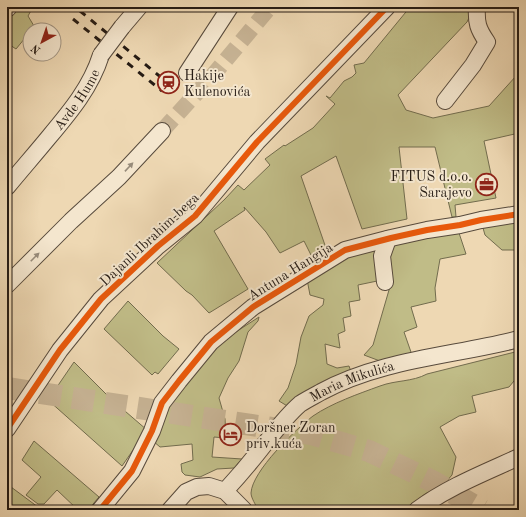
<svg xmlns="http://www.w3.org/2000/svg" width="526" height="517" font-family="'Old Standard TT',serif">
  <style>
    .green { fill: #c0bc87; stroke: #726c4e }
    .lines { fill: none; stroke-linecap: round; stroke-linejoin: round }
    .street-tunnel { stroke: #c6b293; stroke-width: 16; stroke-dasharray: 16 8; stroke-linecap: butt }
    .secondary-tunnel { stroke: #c6b293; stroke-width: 22; stroke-dasharray: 22 11; stroke-linecap: butt }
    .street-casing { stroke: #574a3c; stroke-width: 18 }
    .street { stroke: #f4e6ce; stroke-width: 16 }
    .rail { stroke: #251b14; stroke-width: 3; stroke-dasharray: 7 7; stroke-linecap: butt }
    .street-bridge-casing { stroke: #574a3c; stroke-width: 18; stroke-linecap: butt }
    .street-bridge { stroke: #f4e6ce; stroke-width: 16 }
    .cycleway-casing { stroke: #f4e6ce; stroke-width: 8 }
    .cycleway { stroke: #e8590c; stroke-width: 6 }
    .oneway { fill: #978b7a }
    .labels { text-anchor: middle; stroke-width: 4; stroke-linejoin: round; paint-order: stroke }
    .poi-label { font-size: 14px; fill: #251b14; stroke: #f4e6ce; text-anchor: start }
    .street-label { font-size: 14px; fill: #251b14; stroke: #f4e6ce }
  </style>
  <rect width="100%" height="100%" fill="#eed8b3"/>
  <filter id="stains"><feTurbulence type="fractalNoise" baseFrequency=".005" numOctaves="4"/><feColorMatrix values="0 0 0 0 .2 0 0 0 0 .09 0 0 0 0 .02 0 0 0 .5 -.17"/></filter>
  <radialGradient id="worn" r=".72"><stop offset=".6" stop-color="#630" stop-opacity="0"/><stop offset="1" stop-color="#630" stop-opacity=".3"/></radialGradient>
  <!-- green -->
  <g class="green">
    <path d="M 13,7 L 33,7 L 28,16 L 34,26 L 30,30 L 30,32 L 16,49 L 7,43 L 7,15 Z"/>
    <path d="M 410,7 L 474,7 L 467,22 L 398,95 L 406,110 L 433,118 L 489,106 L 516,76 L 519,69 L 519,133 L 484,141 L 496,198 L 455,205 L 456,217 L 452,217 L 435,147 L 399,147 L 407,219 L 362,229 L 336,156 L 301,176 L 327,251 L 317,252 L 311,255 L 304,241 L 280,253 L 266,232 L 244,207 L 245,210 L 214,231 L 248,289 L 209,313 L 192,295 L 186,291 L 157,263 L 225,199 L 238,185 L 244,190 L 270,165 L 265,159 L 284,145 L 285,146 L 313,128 L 335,104 L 326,96 L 330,98 L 344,81 L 352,77 L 356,73 L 354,65 L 364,63 Z"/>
    <path d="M 519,215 L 519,250 L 502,250 L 485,235 L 481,221 Z"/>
    <path d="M 457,227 L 466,254 L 440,259 L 435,288 L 436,301 L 411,307 L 417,327 L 404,332 L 412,355 L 380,361 L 364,355 L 373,345 L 389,290 L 387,263 L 391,238 Z"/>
    <path d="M 375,242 L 375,255 L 382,280 L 358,285 L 360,300 L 349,302 L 351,316 L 343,318 L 345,331 L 338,334 L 340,348 L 325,344 L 327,364 L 337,368 L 349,366 L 353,377 L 289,407 L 279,401 L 288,388 L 296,364 L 301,337 L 309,316 L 323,305 L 324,299 L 310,295 L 306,274 Z"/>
    <path d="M 128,301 L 163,336 L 179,349 L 158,374 L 155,372 L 152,375 L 104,329 Z"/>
    <path d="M 259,317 L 258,321 L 248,332 L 239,361 L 228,378 L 219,398 L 225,419 L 226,438 L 214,437 L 212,457 L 242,459 L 234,468 L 217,469 L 200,477 L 185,475 L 182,472 L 181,464 L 193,460 L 192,444 L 160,447 L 153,441 L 169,406 L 202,362 L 228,337 Z"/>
    <path d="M 519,351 L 519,375 L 509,387 L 472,396 L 476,412 L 459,416 L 440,427 L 456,457 L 452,475 L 446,482 L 425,494 L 404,510 L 258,510 C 256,505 251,498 251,493 C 252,471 296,429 313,416 C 332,403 358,394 380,386 C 396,380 412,382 427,374 Z"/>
    <path d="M 74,362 L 111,399 L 147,430 L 122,466 L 48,400 Z"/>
    <path d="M 34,441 L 99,497 L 88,510 L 78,510 L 57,490 L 44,504 L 38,504 L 26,495 L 41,477 L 22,460 Z"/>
    <path d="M 7,484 L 42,510 L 7,510 Z"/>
  </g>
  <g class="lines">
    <!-- street-tunnel -->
    <path class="street-tunnel" d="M 162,131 L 214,74 L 270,7"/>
    <!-- secondary-tunnel -->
    <path class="secondary-tunnel" d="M 7,388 L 311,434 L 369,451 L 434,482 L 482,510"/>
    <defs>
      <g id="street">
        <path d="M 7,9 L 9,7"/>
        <path d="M 122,27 L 139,7"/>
        <path d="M 187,73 L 230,7"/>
        <path d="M 445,101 L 473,65 L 487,42 C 478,29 476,23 477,7"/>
        <path id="s1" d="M 7,187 C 21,170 35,154 49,137 C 70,112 91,87 101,55"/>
        <path d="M 385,282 L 382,256 L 388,239"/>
        <path d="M 7,285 L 71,221 L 119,177 L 162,131"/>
        <path d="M 7,429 L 60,350 L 101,299 L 158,246 L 195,216 L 257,142 L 387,7"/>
        <path id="s2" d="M 225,491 C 237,478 249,464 260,450 C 273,434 284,418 300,404 C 306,400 314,396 321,392 C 382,359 453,356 519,339"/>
        <path d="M 100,510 L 132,471 L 152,431 L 162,403 L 179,381 L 211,342 L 253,307 L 345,250 L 391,238 L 427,230 L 460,225 L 481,220 L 519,214"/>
        <path d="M 170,510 L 186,492 L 197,487 L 209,486 L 225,491 L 244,510"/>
        <path d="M 417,510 C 448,487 484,473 519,457"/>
      </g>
    </defs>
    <!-- street casing -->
    <use href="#street" class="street-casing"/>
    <!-- street -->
    <use href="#street" class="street"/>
    <!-- rail -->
    <g class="rail">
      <path d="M 80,11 L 168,83"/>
      <path d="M 73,19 L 162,91"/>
    </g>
    <defs>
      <path id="street-bridge" d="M 101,55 L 122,27"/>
    </defs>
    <!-- street-bridge casing -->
    <use href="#street-bridge" class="street-bridge-casing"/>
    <!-- street-bridge -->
    <use href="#street-bridge" class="street-bridge"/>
    <defs>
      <g id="cycleway">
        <path d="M 7,429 L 60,350 L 101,299 L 158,246 L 195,216 L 257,142 L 387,7"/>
        <path d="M 100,510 L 132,471 L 152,431 L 162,403 L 179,381 L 211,342 L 253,307 L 345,250 L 391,238 L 427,230 L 460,225 L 481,220 L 519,214"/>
      </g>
    </defs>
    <!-- cycleway casing -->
    <use href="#cycleway" class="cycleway-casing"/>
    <!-- cycleway -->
    <use href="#cycleway" class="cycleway"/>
  </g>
  <!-- one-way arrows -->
  <defs><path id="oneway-solid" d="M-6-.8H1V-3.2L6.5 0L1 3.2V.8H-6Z"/></defs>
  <g class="oneway">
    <use href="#oneway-solid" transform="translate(129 167) rotate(-47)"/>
    <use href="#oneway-solid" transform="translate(35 257) rotate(-45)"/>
  </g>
  <!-- icons -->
  <defs>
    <symbol id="station-ring" viewBox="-11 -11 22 22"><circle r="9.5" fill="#f4e6ce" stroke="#8f2418" stroke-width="1.5"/><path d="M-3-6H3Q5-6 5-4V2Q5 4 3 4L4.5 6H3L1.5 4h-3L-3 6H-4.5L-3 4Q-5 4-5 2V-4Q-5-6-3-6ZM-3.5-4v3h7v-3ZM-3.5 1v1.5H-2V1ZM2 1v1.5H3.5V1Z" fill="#8f2418"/></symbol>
    <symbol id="office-ring" viewBox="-11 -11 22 22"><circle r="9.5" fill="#f4e6ce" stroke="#8f2418" stroke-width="1.5"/><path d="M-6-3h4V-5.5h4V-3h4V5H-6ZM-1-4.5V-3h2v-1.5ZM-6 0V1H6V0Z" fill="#8f2418"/></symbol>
    <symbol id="hotel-ring" viewBox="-11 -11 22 22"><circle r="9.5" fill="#f4e6ce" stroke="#8f2418" stroke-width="1.5"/><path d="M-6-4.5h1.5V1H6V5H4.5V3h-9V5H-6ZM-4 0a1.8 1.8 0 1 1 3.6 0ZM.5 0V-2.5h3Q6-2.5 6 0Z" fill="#8f2418"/></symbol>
  </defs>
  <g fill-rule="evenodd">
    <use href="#station-ring" x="156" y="70" width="25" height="25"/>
    <use href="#office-ring" x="474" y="172" width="25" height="25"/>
    <use href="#hotel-ring" x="218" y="422" width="25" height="25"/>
  </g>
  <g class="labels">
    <!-- poi labels -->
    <g class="poi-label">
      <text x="184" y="80">Hakije<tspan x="184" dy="16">Kulenovića</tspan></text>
      <text x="472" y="181" text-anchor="end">FITUS d.o.o.<tspan x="472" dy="16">Sarajevo</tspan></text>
      <text x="246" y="432">Doršner Zoran<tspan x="246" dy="16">priv.kuća</tspan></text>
    </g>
    <!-- street labels -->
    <g class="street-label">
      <text dy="5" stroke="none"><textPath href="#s1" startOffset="112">Avde Hume</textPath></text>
      <text transform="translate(149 239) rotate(-43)" y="5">Dajanli Ibrahim-bega</text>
      <text transform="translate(290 271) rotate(-32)" y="5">Antuna Hangija</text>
      <text dy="5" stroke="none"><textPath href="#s2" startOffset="172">Maria Mikulića</textPath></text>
    </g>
  </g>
  <!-- margin -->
  <rect width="526" height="517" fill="none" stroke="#eed8b3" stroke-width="24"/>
  <rect x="8" y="8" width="510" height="501" fill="none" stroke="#251b14" stroke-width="2"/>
  <rect x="12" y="12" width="502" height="493" fill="none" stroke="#251b14"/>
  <!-- north arrow -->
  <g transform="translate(42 42) rotate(220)"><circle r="19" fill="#f4e6ce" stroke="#a19584"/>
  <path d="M0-3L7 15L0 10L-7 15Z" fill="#8f2418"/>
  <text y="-6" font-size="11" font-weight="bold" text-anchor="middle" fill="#251b14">N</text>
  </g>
  <rect width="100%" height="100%" filter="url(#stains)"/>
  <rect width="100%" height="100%" fill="url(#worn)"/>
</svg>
